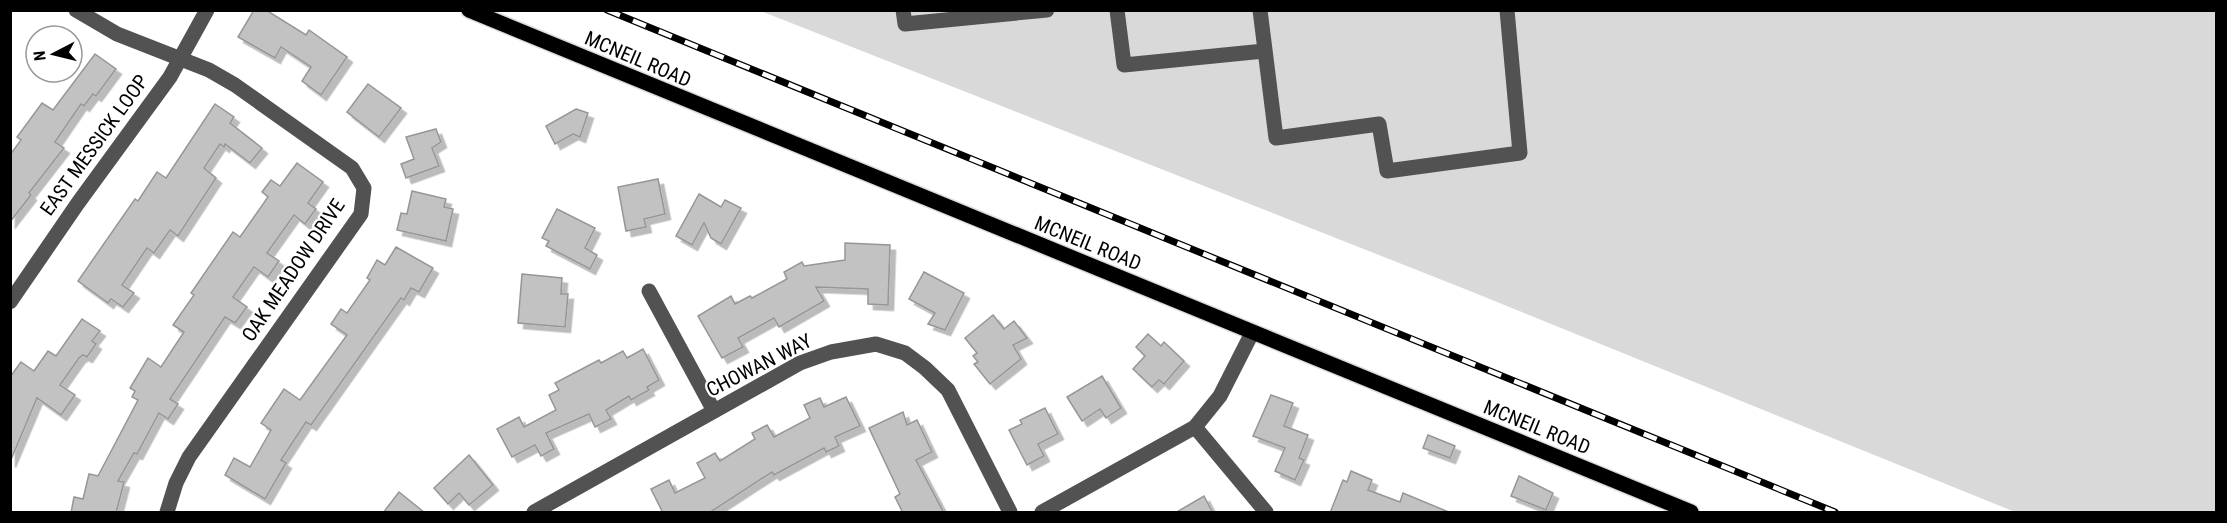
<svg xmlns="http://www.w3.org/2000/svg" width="2227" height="523" font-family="'Roboto Condensed',sans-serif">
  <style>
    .green { fill: #d9d9d9 }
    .building { fill: #c2c2c2; stroke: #969696; stroke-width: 1.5; filter: url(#shadow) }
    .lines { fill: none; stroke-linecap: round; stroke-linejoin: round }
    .major-casing { stroke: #dbdbdb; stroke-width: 18 }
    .minor { stroke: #525252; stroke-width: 15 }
    .major { stroke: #000; stroke-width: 15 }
    .rail-casing { stroke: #000; stroke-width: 7 }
    .rail { stroke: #fff; stroke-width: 4.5; stroke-dasharray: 14; stroke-linecap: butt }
    .labels { text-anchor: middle; stroke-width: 4.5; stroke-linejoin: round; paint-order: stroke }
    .street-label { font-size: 20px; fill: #000; stroke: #fff }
  </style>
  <defs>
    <filter id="shadow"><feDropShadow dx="5.5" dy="5.5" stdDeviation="0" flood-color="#0004"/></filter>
  </defs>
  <rect width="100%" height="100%" fill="#fff"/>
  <!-- green -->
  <path class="green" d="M 761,11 L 2216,11 L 2216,512 L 2015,512 L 1470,291 Z"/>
  <!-- building -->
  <g class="building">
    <path d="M 254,10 L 266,10 L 306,35 L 309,30 L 347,57 L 321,95 L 302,81 L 311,67 L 281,47 L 275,58 L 238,37 Z"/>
    <path d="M 95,54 L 116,69 L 96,96 L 93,94 L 84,106 L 81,104 L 55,142 L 64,148 L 29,193 L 31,195 L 10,222 L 10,155 L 21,140 L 17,137 L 42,103 L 53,110 Z"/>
    <path d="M 368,84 L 401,108 L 379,137 L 347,112 Z"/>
    <path d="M 215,104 L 234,117 L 230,123 L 262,148 L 250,163 L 225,144 L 224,147 L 220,144 L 204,168 L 216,178 L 178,236 L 170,230 L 154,253 L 147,248 L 122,285 L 134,293 L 123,307 L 111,299 L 108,303 L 78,281 L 135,199 L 138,201 L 157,172 L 166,178 Z"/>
    <path d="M 576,109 L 588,113 L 580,137 L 573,134 L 555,144 L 546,126 Z"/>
    <path d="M 436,129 L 441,142 L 432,148 L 439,166 L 406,178 L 401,164 L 414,159 L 406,137 Z"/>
    <path d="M 297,163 L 323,182 L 308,203 L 316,209 L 305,224 L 294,215 L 267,253 L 279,261 L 268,277 L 254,267 L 233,297 L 247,307 L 235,323 L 225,317 L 170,399 L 178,404 L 168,419 L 159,413 L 137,454 L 134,453 L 118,481 L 124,482 L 116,513 L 71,513 L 74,497 L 83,499 L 89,474 L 98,476 L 138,400 L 132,397 L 135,391 L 130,388 L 148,358 L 161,367 L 184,332 L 173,325 L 194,295 L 191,293 L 233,232 L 240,237 L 268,197 L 262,192 L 271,180 L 280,186 Z"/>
    <path d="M 658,179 L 665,214 L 644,219 L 646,227 L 626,231 L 618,187 Z"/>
    <path d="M 412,191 L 446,199 L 444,207 L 453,209 L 446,241 L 397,230 L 401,213 L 407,214 Z"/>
    <path d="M 699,194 L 721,207 L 725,200 L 741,208 L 721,244 L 711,238 L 704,223 L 692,245 L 676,236 Z"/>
    <path d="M 557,209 L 595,228 L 585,248 L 597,255 L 590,269 L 546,246 L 549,241 L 542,238 Z"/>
    <path d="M 845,243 L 890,245 L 888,305 L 868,304 L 868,289 L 816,287 L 824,301 L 779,327 L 774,318 L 738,338 L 743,347 L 722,358 L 698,316 L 731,296 L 735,304 L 750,296 L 752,298 L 787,279 L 784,272 L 802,262 L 804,266 L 845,260 Z"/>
    <path d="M 396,247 L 433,268 L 419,292 L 411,288 L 404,300 L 401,298 L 311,425 L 306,422 L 281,460 L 286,463 L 265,499 L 225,475 L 234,458 L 250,467 L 271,430 L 261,423 L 284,389 L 300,400 L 347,335 L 331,324 L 341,309 L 347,313 L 370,280 L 367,278 L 377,260 L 385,265 Z"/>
    <path d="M 924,272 L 964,293 L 945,330 L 928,324 L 935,313 L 909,299 Z"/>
    <path d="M 522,274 L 562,278 L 561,294 L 568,294 L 565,327 L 518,323 Z"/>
    <path d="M 993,315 L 1004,329 L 1014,321 L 1027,338 L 1013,345 L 1021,359 L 990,384 L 974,364 L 978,362 L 973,356 L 977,353 L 965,338 Z"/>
    <path d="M 82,319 L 100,331 L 92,341 L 96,344 L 87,357 L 83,355 L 79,358 L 60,385 L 75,395 L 61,415 L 37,398 L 10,462 L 10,377 L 21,362 L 34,371 L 48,351 L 56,356 Z"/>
    <path d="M 1148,334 L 1161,346 L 1164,342 L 1184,361 L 1164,384 L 1159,380 L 1152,387 L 1133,369 L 1145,356 L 1136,347 Z"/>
    <path d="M 643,349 L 659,380 L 647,387 L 649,390 L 631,400 L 629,396 L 606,410 L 611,419 L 595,427 L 589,414 L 546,433 L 554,449 L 541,456 L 535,445 L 512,457 L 497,429 L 519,417 L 524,427 L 556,410 L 549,395 L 559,390 L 555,383 L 599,360 L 601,363 L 623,351 L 627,358 Z"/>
    <path d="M 1102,376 L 1121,408 L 1106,418 L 1100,409 L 1082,421 L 1067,397 Z"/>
    <path d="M 1271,395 L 1293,403 L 1284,426 L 1308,435 L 1299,458 L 1304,460 L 1295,480 L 1275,471 L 1285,448 L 1253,436 Z"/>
    <path d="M 846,397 L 860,426 L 835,437 L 839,446 L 826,452 L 824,448 L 774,475 L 772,472 L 709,513 L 663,513 L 651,489 L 669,480 L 675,493 L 705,478 L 697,463 L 715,453 L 720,461 L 755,439 L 752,433 L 767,425 L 774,437 L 810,418 L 804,405 L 820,398 L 824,407 Z"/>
    <path d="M 1045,408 L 1058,434 L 1038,444 L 1044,456 L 1027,465 L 1009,430 L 1022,424 L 1020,420 Z"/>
    <path d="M 903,412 L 907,425 L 917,420 L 932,452 L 916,460 L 944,513 L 903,513 L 895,497 L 900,494 L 869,428 Z"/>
    <path d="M 1428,435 L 1455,446 L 1450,458 L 1423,448 Z"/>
    <path d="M 469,455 L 493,485 L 469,505 L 459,493 L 448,504 L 434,488 Z"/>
    <path d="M 1351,471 L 1372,480 L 1368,490 L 1400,502 L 1403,493 L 1451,513 L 1330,513 L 1343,480 L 1347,482 Z"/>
    <path d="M 1519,476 L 1553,493 L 1546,510 L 1511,496 Z"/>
    <path d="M 399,492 L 425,513 L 383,513 Z"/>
    <path d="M 1204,496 L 1213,513 L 1175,513 Z"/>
  </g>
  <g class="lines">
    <defs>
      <path id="major" d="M 469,10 L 1691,512"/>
    </defs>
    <!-- major casing -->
    <use href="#major" class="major-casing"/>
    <!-- minor -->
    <g class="minor">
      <path d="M 76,10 L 117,34 L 209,70 L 235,85 L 352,168 L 364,188 L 361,214 L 189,457 L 176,483 L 167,512"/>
      <path d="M 903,10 L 905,24 L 1047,10"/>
      <path d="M 1117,10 L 1124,65 L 1264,51"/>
      <path d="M 1260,10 L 1276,138 L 1379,124 L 1387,171 L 1520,153 L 1507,10"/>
      <path d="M 649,291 L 714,411"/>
      <path d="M 10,302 L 78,203 L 170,77 L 207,10"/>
      <path d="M 1195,427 L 1266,512"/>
      <path d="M 534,512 L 800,363 L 831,352 L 876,344 L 905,353 L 925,368 L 948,390 L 1010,512"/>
      <path d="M 1042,512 L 1195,427 L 1220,396 L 1252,333"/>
    </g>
    <!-- major -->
    <use href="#major" class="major"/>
    <defs>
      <path id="rail" d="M 607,10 L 1835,512"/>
    </defs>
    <!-- rail casing -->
    <use href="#rail" class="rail-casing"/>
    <!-- rail -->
    <use href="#rail" class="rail"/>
  </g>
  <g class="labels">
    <!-- street labels -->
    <g class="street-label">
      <text transform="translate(638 59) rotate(23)" y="7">MCNEIL ROAD</text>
      <text transform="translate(94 145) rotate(-54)" y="7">EAST MESSICK LOOP</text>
      <text transform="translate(1088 243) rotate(22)" y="7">MCNEIL ROAD</text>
      <text transform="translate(293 270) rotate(-56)" y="7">OAK MEADOW DRIVE</text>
      <text transform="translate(759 365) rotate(-27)" y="7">CHOWAN WAY</text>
      <text transform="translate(1537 427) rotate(22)" y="7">MCNEIL ROAD</text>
    </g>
  </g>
  <!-- border -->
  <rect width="2227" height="523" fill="none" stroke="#000000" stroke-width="24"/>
  <!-- north arrow -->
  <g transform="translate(54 54) rotate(263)"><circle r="28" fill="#ffffff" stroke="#999999" stroke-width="1.5"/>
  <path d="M0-4.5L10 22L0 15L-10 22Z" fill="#000000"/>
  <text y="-9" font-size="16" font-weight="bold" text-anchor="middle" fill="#000000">N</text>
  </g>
</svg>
